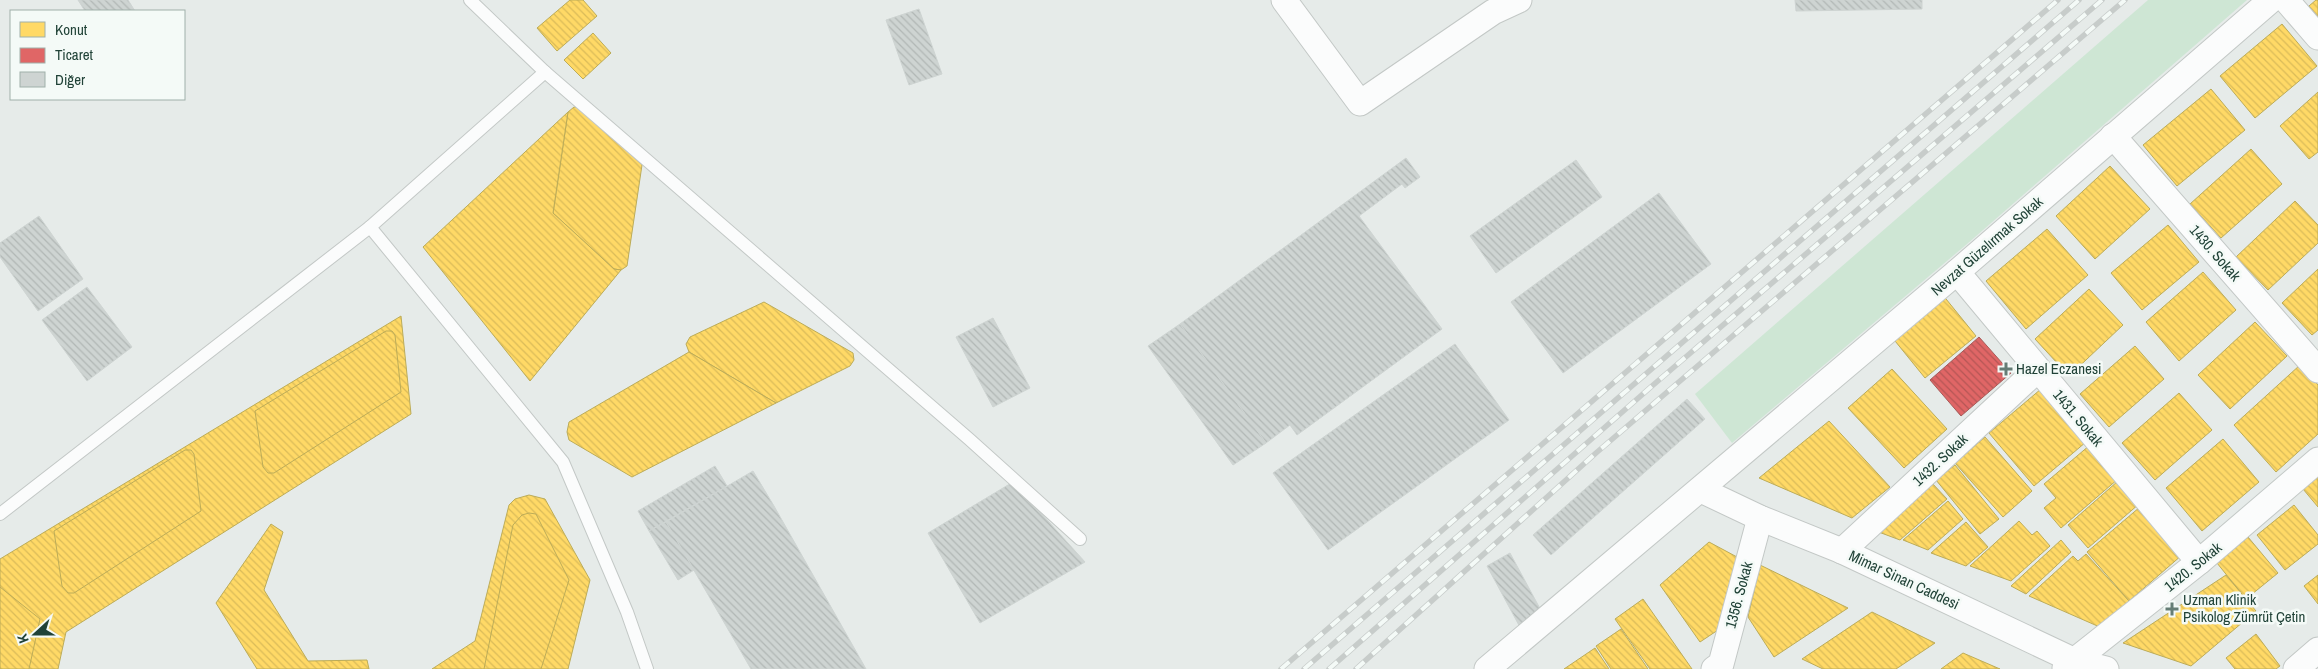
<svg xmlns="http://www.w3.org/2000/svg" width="2318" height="669" font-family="'Archivo Narrow',sans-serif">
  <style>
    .park { fill: #cee6d4 }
    .homes { fill: url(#homes-back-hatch); stroke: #bcac58 }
    .shops { fill: url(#shops-back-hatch); stroke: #a65b58 }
    .building { fill: url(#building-back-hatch); stroke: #ced4d2 }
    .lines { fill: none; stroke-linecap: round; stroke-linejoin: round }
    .lane-casing { stroke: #c3c8c6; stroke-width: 14 }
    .street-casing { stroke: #c3c8c6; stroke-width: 27 }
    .lane { stroke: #fbfcfc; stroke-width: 12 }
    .street { stroke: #fbfcfc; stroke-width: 25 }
    .rail-casing { stroke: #c7ccca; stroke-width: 5.5 }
    .rail { stroke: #f4faf7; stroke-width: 4; stroke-dasharray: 11; stroke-linecap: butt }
    .poi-dot { fill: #657d75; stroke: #f4faf7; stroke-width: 2 }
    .labels { text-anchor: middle; stroke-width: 5; stroke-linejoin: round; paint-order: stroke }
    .street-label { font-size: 15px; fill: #204237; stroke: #f4faf7 }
    .poi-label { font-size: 15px; fill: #204237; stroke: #f4faf7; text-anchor: start }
  </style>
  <defs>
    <pattern id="homes-back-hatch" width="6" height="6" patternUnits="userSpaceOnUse" patternTransform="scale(1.25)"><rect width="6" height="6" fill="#ffd966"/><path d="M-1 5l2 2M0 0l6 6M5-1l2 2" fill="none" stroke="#dabb59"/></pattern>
    <pattern id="shops-back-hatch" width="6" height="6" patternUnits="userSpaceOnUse" patternTransform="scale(1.25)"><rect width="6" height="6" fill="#e06666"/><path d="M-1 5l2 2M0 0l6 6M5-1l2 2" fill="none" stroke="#b55655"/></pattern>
    <pattern id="building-back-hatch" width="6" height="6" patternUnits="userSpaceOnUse" patternTransform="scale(1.25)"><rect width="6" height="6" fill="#ced4d2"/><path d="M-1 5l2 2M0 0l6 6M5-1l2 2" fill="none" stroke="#b1b7b5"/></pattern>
  </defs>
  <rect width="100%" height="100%" fill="#e6ebe9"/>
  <!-- park -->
  <path class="park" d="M 2148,0 L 2247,0 L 1967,244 L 1732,443 L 1695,394 Z"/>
  <!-- homes -->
  <g class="homes">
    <path d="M 570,0 L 583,0 L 597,16 L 557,51 L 537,28 Z"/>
    <path d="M 2316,0 L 2318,0 L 2318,17 L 2309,6 Z"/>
    <path d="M 2282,24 L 2317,66 L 2255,118 L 2220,76 Z"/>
    <path d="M 593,33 L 611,53 L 583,79 L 564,60 Z"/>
    <path d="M 2211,89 L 2245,130 L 2177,186 L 2143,145 Z"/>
    <path d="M 2318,92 L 2318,152 L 2309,159 L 2280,126 Z"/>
    <path d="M 574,107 L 582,108 L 642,165 L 627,266 L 621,270 L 614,269 L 553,213 L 568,112 Z"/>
    <path d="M 568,112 L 553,213 L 614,269 L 621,270 L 530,381 L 423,247 Z"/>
    <path d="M 2251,149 L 2282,184 L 2221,238 L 2190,204 Z"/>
    <path d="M 2110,166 L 2150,209 L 2095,259 L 2056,216 Z"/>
    <path d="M 2295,201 L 2318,225 L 2318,243 L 2268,290 L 2236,257 Z"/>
    <path d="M 2168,225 L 2199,262 L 2142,310 L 2111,273 Z"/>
    <path d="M 2047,229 L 2088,275 L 2026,329 L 1986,281 Z"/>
    <path d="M 2318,269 L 2318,330 L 2312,335 L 2282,303 Z"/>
    <path d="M 2203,272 L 2236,310 L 2179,361 L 2146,322 Z"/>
    <path d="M 2089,289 L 2123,325 L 2069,376 L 2035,339 Z"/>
    <path d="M 1942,294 L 1976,336 L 1925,378 L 1891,336 Z"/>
    <path d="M 764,302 L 853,353 L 854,360 L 850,366 L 776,403 L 689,352 L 686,344 L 690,337 Z"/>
    <path d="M 401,316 L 411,414 L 66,632 L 58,669 L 0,669 L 0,559 Z"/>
    <path d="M 2255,322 L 2287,356 L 2230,409 L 2198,375 Z"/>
    <path d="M 386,331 L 392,331 L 395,335 L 401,392 L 274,473 L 268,473 L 263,467 L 255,411 Z"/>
    <path d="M 2135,346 L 2164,379 L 2109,427 L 2080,394 Z"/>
    <path d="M 689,352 L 776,403 L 632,477 L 569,440 L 567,432 L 569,422 Z"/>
    <path d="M 2300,365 L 2318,385 L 2318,434 L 2276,472 L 2234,425 Z"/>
    <path d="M 1892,369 L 1947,429 L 1904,468 L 1848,408 Z"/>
    <path d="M 2041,389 L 2086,442 L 2034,486 L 1989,433 Z"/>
    <path d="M 2179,393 L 2212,430 L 2155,480 L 2122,443 Z"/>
    <path d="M 1829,421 L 1890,487 L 1852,518 L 1759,478 Z"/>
    <path d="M 1985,437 L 2032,491 L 2003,517 L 1955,463 Z"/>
    <path d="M 2223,439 L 2259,482 L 2202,531 L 2166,488 Z"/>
    <path d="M 2090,445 L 2118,479 L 2061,528 L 2044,508 L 2056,498 L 2044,484 Z"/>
    <path d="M 185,450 L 191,450 L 194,454 L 201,511 L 74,593 L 68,593 L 62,586 L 54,531 Z"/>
    <path d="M 1955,465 L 1999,519 L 1980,534 L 1936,480 Z"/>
    <path d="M 2318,477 L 2318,507 L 2303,489 Z"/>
    <path d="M 2118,481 L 2139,504 L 2088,548 L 2068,525 Z"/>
    <path d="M 1932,483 L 1947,499 L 1900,540 L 1876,531 Z"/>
    <path d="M 529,495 L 545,499 L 590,580 L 568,669 L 432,669 L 475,641 L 509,505 L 515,499 Z"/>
    <path d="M 1948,501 L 1963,519 L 1928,550 L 1903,540 Z"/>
    <path d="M 2294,505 L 2318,535 L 2318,544 L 2285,570 L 2257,535 Z"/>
    <path d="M 2140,507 L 2182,555 L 2129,601 L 2087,552 Z"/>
    <path d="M 529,513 L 536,514 L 569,580 L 541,669 L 484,669 L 513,525 L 522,515 Z"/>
    <path d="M 2019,521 L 2032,535 L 2037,531 L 2050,546 L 2011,581 L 1970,566 Z"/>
    <path d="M 1966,522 L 1988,547 L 1966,566 L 1931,553 Z"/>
    <path d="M 271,524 L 283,532 L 264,590 L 308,661 L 367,660 L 369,669 L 257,669 L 216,603 Z"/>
    <path d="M 2248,537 L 2278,573 L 2246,599 L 2217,563 Z"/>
    <path d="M 2061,540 L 2071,552 L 2026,594 L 2011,586 Z"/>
    <path d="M 1709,542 L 1737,557 L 1724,626 L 1700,642 L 1660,585 Z"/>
    <path d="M 2086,554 L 2129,601 L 2102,628 L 2029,596 L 2073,556 L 2078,561 Z"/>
    <path d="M 1760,565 L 1848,608 L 1774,657 L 1748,617 Z"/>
    <path d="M 2226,575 L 2256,611 L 2191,666 L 2123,643 Z"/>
    <path d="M 2318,575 L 2318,604 L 2304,586 Z"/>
    <path d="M 0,587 L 40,619 L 29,669 L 0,669 Z"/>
    <path d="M 1643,599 L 1692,669 L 1650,669 L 1615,619 Z"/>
    <path d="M 1872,612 L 1935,643 L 1896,669 L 1823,669 L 1802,659 Z"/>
    <path d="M 1621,629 L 1648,669 L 1611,669 L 1596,646 Z"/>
    <path d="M 2256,634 L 2280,666 L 2276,669 L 2235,669 L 2226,658 Z"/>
    <path d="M 1595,648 L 1609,669 L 1564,669 Z"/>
    <path d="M 1963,653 L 2000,669 L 1941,669 Z"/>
  </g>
  <!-- shops -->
  <path class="shops" d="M 1979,337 L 2011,373 L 1961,416 L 1930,380 Z"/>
  <!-- building -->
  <g class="building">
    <path d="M 78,0 L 128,0 L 135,11 L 85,11 Z"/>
    <path d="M 1795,0 L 1922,0 L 1922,9 L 1796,11 Z"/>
    <path d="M 919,9 L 942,74 L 909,85 L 886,20 Z"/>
    <path d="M 1406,158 L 1420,177 L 1405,188 L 1402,184 L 1359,216 L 1442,329 L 1297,435 L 1290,425 L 1266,443 L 1180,324 Z"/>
    <path d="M 1576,160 L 1602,197 L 1496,273 L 1470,236 Z"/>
    <path d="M 1659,193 L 1711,264 L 1563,373 L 1511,302 Z"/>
    <path d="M 39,216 L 83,279 L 38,311 L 0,257 L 0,243 Z"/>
    <path d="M 87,287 L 132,347 L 87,381 L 42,320 Z"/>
    <path d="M 993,318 L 1030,388 L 993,407 L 956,337 Z"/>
    <path d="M 1180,324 L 1266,443 L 1233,465 L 1148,346 Z"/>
    <path d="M 1455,344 L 1509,420 L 1328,550 L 1273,473 Z"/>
    <path d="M 1687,399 L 1705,419 L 1551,555 L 1533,535 Z"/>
    <path d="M 715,466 L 727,486 L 649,531 L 638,511 Z"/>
    <path d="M 753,471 L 774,506 L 866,669 L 751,669 L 666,522 Z"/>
    <path d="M 1013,482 L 1085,562 L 980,623 L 928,533 Z"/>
    <path d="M 666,522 L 694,570 L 678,580 L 649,531 Z"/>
    <path d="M 1510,553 L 1544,616 L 1521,629 L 1487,566 Z"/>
  </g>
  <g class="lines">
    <defs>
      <g id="lane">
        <path d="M 470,0 L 545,72 L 969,439 L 1080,539"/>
        <path d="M 370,227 L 563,462 L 627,612 L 647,669"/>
        <path d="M 0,514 L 370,227 L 545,72"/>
      </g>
      <g id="street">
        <path d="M 1284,0 L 1360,103 L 1493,12 L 1519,0"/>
        <path d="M 2286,0 L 2318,37"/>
        <path d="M 2113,136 L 2318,370"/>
        <path d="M 1957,272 L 2199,562"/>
        <path d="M 1701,490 L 1760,518 L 1842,551 L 2075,661 L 2106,669"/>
        <path d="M 1842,551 L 2037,370"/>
        <path d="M 2065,668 L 2199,562 L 2318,460"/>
        <path d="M 1487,669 L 1957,272 L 2271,0"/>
        <path d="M 1714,669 L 1721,664 L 1760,518"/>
        <path d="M 2296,669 L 2318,650"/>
      </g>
    </defs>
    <!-- lane casing -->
    <use href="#lane" class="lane-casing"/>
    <!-- street casing -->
    <use href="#street" class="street-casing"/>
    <!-- lane -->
    <use href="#lane" class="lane"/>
    <!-- street -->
    <use href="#street" class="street"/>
    <defs>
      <g id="rail">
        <path d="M 1281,669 L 2058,0"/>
        <path d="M 1304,669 L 2079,0"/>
        <path d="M 1329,669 L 1652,386 L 2102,0"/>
        <path d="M 1356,669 L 1596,453 L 2125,0"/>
      </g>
    </defs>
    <!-- rail casing -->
    <use href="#rail" class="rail-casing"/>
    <!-- rail -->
    <use href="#rail" class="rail"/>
  </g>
  <!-- markers -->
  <g class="poi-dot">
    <path d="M2003.5 361.5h5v5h5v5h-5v5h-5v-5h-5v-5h5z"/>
    <path d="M2169.5 601.5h5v5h5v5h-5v5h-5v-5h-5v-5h5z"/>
  </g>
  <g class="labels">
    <!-- street labels -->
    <g class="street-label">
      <text transform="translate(1987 246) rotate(-41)" y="5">Nevzat Güzelırmak Sokak</text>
      <text transform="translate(2215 253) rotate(49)" y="5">1430. Sokak</text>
      <text transform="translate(2078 418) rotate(50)" y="5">1431. Sokak</text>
      <text transform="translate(1940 460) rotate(-43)" y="5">1432. Sokak</text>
      <text transform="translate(2193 567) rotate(-39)" y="5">1420. Sokak</text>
      <text transform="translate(1904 580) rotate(25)" y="5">Mimar Sinan Caddesi</text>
      <text transform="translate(1739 595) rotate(-75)" y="5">1356. Sokak</text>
    </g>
    <!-- poi labels -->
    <g class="poi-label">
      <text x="2016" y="374">Hazel Eczanesi</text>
      <text x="2183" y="605">Uzman Klinik<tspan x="2183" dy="17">Psikolog Zümrüt Çetin</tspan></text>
    </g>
  </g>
  <!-- legend -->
  <rect x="10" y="10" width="175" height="90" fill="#f4faf7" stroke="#9fb0aa"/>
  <rect x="20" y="22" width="25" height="15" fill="#ffd966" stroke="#9fb0aa"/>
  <text x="55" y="35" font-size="15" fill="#204237">Konut</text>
  <rect x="20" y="48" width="25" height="15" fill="#e06666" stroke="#9fb0aa"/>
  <text x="55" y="60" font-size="15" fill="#204237">Ticaret</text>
  <rect x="20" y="72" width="25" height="15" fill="#ced4d2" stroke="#9fb0aa"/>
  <text x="55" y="85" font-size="15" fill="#204237">Diğer</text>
  <!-- north arrow -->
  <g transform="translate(35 634) rotate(249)" stroke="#f4faf7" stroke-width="4" paint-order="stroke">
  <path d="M0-4L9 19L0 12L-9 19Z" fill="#204237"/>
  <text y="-8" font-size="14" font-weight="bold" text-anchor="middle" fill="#204237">K</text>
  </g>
</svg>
